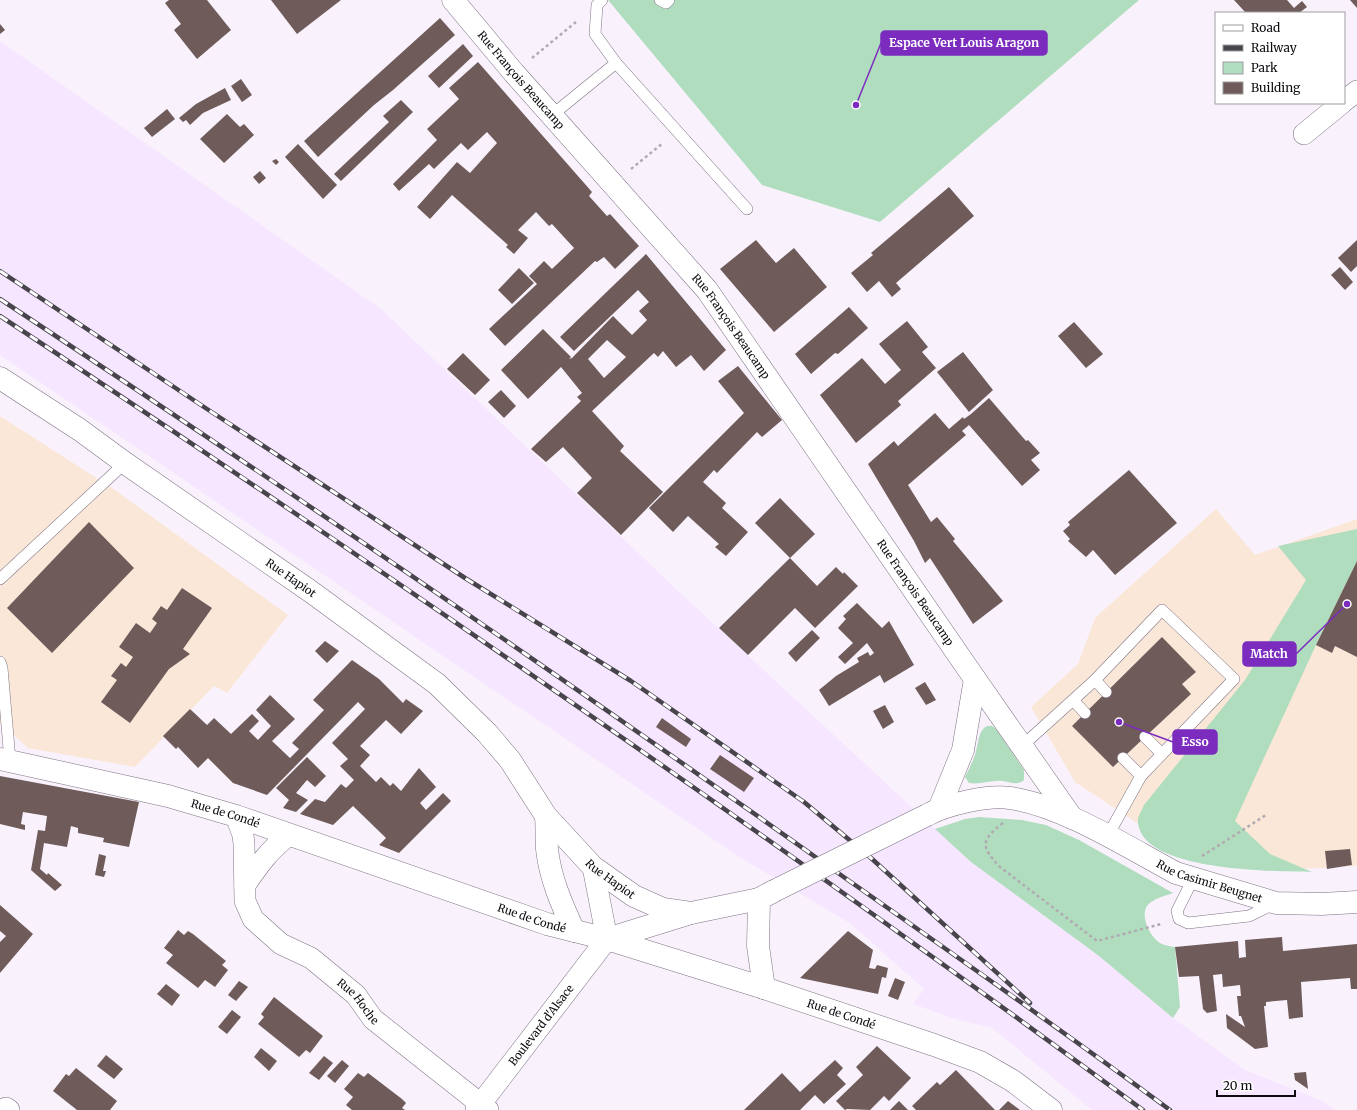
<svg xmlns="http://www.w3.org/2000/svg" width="1357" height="1110" font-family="Merriweather,serif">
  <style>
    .commercial { fill: #fbe7d7 }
    .built { fill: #f6e6ff }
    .green { fill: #b1ddbf }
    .building { fill: #6f5b5a; fill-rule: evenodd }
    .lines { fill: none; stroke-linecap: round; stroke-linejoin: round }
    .service-casing { stroke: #7d7383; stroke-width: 12 }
    .minor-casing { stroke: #7d7383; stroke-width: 22 }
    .tertiary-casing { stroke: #7d7383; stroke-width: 23 }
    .secondary-casing { stroke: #7d7383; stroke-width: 23 }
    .path { stroke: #b0aab3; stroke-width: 2.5; stroke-dasharray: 3 3; stroke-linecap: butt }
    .service { stroke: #fff; stroke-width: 11 }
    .minor { stroke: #fff; stroke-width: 21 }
    .tertiary { stroke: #fff; stroke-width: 22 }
    .secondary { stroke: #fff; stroke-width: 22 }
    .rail-casing { stroke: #48444b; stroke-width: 4.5 }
    .rail { stroke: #fff; stroke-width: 3; stroke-dasharray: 9; stroke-linecap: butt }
    .secondary-bridge-casing { stroke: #7d7383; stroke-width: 23; stroke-linecap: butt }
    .secondary-bridge { stroke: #fff; stroke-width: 22 }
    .labels { text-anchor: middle; stroke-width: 3; stroke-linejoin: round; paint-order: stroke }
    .street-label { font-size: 11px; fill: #0e0b10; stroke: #fff }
    .leader { fill: none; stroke: #7b2cbf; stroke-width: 1.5 }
    .callout-dot { fill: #7b2cbf; stroke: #fff; stroke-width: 1.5 }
    .callout { fill: #7b2cbf; stroke: #7b2cbf; stroke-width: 1.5 }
    .callout-label { font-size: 12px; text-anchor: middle; font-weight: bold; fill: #fff }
  </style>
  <rect width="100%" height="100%" fill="#f9f2fd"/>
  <!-- commercial -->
  <g class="commercial">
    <path d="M 0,416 L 112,488 L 288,615 L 227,693 L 214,686 L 135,767 L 28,748 L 0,723 Z"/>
    <path d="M 1216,509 L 1255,555 L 1357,519 L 1357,866 L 1266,871 L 1172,846 L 1075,782 L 1031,707 L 1078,664 L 1095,618 Z"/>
  </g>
  <!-- built -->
  <path class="built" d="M 0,41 L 381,309 L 675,588 L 971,862 L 1099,956 L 1173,1018 L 1245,1070 L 1322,1101 L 1335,1110 L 1092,1110 L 992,1028 L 955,1019 L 913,1004 L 924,989 L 851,924 L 741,858 L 0,355 Z"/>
  <!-- green -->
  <g class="green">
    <path d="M 608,0 L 1139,0 L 880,222 L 762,185 Z"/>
    <path d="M 1357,529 L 1357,561 L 1316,645 L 1235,821 L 1270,854 L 1312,872 C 1275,871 1141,872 1138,822 C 1137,817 1142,810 1144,805 L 1245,680 L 1306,580 L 1278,546 Z"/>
    <path d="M 987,726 L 992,726 L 996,729 L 1024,770 L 1024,780 C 1017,786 1010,782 1002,781 C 991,780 980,785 969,783 L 965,777 C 969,769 974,760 976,751 C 979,741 978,731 987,726 Z"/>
    <path d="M 979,817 L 1022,820 L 1046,825 L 1079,840 L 1173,893 C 1165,896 1152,899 1147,906 C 1140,917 1150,937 1160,943 C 1165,946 1170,946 1175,947 L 1180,1007 L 1173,1018 L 1099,956 L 971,862 L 935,829 L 965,819 Z"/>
  </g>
  <!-- building -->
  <g class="building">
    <path d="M 169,0 L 207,0 L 231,30 L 197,59 L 174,30 L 181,24 L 165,3 Z"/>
    <path d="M 271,0 L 341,0 L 297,34 Z"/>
    <path d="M 1234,0 L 1287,0 L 1294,8 L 1302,1 L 1307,7 L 1299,13 L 1246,13 Z"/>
    <path d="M 1350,0 L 1357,0 L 1357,8 Z"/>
    <path d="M 440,18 L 455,35 L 393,90 L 374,105 L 318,157 L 304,141 Z"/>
    <path d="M 0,24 L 5,30 L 0,34 Z"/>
    <path d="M 463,44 L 473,56 L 439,88 L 428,76 Z"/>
    <path d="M 478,62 L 592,192 L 589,196 L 607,216 L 610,214 L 639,246 L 615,269 L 604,257 L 597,262 L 595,261 L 505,346 L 489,329 L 537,284 L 529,276 L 544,261 L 552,269 L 574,248 L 552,224 L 549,226 L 536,212 L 518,230 L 528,238 L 514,254 L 506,247 L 508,245 L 452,195 L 430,219 L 417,207 L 457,162 L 470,173 L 497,143 L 487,132 L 468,150 L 461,143 L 434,169 L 429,164 L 399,191 L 393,184 L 437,140 L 427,129 L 459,99 L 449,88 Z"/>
    <path d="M 241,79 L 252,95 L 242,102 L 231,86 Z"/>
    <path d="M 225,88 L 231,100 L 203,113 L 190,125 L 186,120 L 183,122 L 179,118 L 196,104 Z"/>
    <path d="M 401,100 L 413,112 L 341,181 L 334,174 L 389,122 L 383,116 Z"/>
    <path d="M 167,109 L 175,119 L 152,137 L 144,128 Z"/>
    <path d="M 227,114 L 240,127 L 244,124 L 254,135 L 224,163 L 200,139 Z"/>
    <path d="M 298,144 L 337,185 L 323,199 L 285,157 Z"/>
    <path d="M 276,159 L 279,162 L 276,165 L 272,161 Z"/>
    <path d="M 260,171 L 266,178 L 259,184 L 253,177 Z"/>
    <path d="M 949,187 L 974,216 L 896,283 L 901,289 L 892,297 L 879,281 L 867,292 L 851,273 L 873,255 L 871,253 Z"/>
    <path d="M 756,240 L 776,263 L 794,248 L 827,287 L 774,332 L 720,269 Z"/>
    <path d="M 1357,240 L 1357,266 L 1351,272 L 1338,258 Z"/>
    <path d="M 646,254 L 726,350 L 704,371 L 691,355 L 676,367 L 663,351 L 658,357 L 654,353 L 592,411 L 624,446 L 620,451 L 663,492 L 621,535 L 577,493 L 592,478 L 563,447 L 546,462 L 531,449 L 581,401 L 577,397 L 582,393 L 561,367 L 528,399 L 501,370 L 543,329 L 571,357 L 569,359 L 572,358 L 613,316 L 632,335 L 647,320 L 639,311 L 649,302 L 638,290 L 574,351 L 560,337 ZM 607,340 L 626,357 L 604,378 L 588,359 Z"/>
    <path d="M 1340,267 L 1353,282 L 1345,290 L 1331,275 Z"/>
    <path d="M 519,268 L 534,283 L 512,304 L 498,290 Z"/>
    <path d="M 849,307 L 868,328 L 838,354 L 835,353 L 811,374 L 795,354 Z"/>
    <path d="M 907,321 L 928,347 L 922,352 L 936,368 L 898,401 L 901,405 L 856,443 L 820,395 L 862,358 L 885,384 L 901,370 L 879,344 Z"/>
    <path d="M 1074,322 L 1103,354 L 1086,368 L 1058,336 Z"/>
    <path d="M 963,352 L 993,390 L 969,412 L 937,372 Z"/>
    <path d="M 463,353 L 490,380 L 475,395 L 447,369 Z"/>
    <path d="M 738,366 L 782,420 L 762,437 L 757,432 L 717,473 L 714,470 L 703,482 L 726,503 L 722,508 L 748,532 L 726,556 L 715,547 L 719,544 L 688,516 L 673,532 L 649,508 L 744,413 L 718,381 Z"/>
    <path d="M 501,390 L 516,406 L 504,418 L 488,402 Z"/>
    <path d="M 989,398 L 1026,441 L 1028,440 L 1040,453 L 1031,460 L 1040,470 L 1022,486 L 969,425 L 962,431 L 966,435 L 908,485 L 931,522 L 937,517 L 955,539 L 953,541 L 1003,601 L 973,624 L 930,558 L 925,563 L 914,541 L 868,464 L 894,441 L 898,446 L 935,413 L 949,429 L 963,417 L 964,419 L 971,414 Z"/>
    <path d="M 1129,470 L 1177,523 L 1115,575 L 1093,550 L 1086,557 L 1068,541 L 1070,539 L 1063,531 L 1070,525 L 1068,522 Z"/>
    <path d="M 780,498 L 815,534 L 790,558 L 755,523 Z"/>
    <path d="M 89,522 L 134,568 L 52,653 L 7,608 Z"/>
    <path d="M 790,558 L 817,586 L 836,567 L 843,574 L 844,572 L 858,586 L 815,628 L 795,608 L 748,655 L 719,628 Z"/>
    <path d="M 1357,561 L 1357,657 L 1335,646 L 1332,653 L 1316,645 Z"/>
    <path d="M 182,588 L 212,608 L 183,649 L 190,654 L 169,669 L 130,723 L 101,702 L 117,680 L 111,676 L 121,663 L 126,667 L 133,657 L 119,647 L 136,623 L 150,633 L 157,623 L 152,619 L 161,606 L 167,610 Z"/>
    <path d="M 857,603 L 882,628 L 889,621 L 914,665 L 884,683 L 880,675 L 829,706 L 819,690 L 836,676 L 859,662 L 857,658 L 868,652 L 870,656 L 874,653 L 867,643 L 845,664 L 838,657 L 853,643 L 838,628 L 846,619 L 843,616 Z"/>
    <path d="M 812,630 L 820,638 L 796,662 L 788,653 Z"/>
    <path d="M 1162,637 L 1196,672 L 1182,684 L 1191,694 L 1113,767 L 1072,726 Z"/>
    <path d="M 325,641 L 339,651 L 327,663 L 315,651 Z"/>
    <path d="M 352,660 L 379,679 L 403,703 L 406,699 L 423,711 L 401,734 L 386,720 L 360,746 L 370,755 L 360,766 L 376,782 L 381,777 L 390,786 L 393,783 L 401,791 L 419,768 L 436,787 L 420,803 L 426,810 L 443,793 L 451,801 L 399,853 L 379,845 L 386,838 L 353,806 L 333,825 L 300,814 L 315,799 L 325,802 L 341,784 L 346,788 L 354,780 L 340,766 L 348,759 L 332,743 L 365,709 L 358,702 L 267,795 L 233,783 L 208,758 L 198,768 L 178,747 L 176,749 L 163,736 L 190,709 L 207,725 L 214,718 L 231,734 L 252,714 L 259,721 L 249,731 L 258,740 L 271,726 L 256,710 L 270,695 L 295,719 L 272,741 L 290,758 L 299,749 L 292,743 L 324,710 L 313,700 Z"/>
    <path d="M 925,682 L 936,700 L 926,705 L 915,688 Z"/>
    <path d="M 885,705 L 894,722 L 883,729 L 873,711 Z"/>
    <path d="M 662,718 L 691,739 L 686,747 L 656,727 Z"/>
    <path d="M 720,755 L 754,778 L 744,792 L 710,769 Z"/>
    <path d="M 307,757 L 326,776 L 315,787 L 307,780 L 296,793 L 308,800 L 296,812 L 283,808 L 289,800 L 276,788 Z"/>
    <path d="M 0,776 L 139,802 L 129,847 L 103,842 L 104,838 L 78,833 L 78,828 L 71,826 L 67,847 L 44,843 L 40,869 L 47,875 L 48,873 L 62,885 L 55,891 L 31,870 L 38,830 L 45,831 L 47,816 L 23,812 L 21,824 L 25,825 L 25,830 L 0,824 Z"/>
    <path d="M 1350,849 L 1352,865 L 1327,869 L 1325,851 Z"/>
    <path d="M 99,854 L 106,856 L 103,871 L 106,871 L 104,877 L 95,875 Z"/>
    <path d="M 0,905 L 33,934 L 0,973 L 0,942 L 6,936 L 0,931 Z"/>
    <path d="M 178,930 L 184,935 L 188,931 L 193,934 L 226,961 L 222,965 L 228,970 L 215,987 L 205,980 L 198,988 L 166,963 L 173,955 L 164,948 Z"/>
    <path d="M 848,931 L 873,950 L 869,968 L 875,969 L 877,965 L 888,968 L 886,978 L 882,977 L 878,994 L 800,978 Z"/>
    <path d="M 1282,937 L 1283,951 L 1357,944 L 1357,989 L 1351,989 L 1350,978 L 1301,982 L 1303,1017 L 1289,1019 L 1287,1000 L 1266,1002 L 1266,1006 L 1264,1006 L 1268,1047 L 1255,1049 L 1227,1028 L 1226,1014 L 1245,1027 L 1241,1016 L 1239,1016 L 1237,996 L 1241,996 L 1240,985 L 1223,987 L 1222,974 L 1213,975 L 1217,1011 L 1207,1013 L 1203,1009 L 1199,976 L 1179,977 L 1175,947 L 1238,941 L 1239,958 L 1246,957 L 1245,940 Z"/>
    <path d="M 895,978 L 905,982 L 898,1000 L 888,996 Z"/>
    <path d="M 239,981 L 248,987 L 236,1001 L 228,995 Z"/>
    <path d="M 166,984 L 180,995 L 172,1006 L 157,994 Z"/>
    <path d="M 274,997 L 323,1036 L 310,1053 L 306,1050 L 299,1057 L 258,1024 L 264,1017 L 261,1014 Z"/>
    <path d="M 232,1010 L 241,1017 L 227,1034 L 218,1027 Z"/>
    <path d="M 877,1046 L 911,1078 L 889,1101 L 884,1096 L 870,1110 L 847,1109 L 845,1110 L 836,1101 L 863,1075 L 856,1067 Z"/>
    <path d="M 261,1048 L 277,1061 L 269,1071 L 254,1057 Z"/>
    <path d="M 106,1055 L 123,1069 L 114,1079 L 97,1066 Z"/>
    <path d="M 324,1056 L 333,1063 L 319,1080 L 309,1073 Z"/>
    <path d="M 342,1060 L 349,1066 L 335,1083 L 327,1076 Z"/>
    <path d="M 835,1060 L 843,1068 L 837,1075 L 846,1084 L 824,1104 L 815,1095 L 800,1110 L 744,1110 L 782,1073 L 800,1092 Z"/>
    <path d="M 76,1068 L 117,1101 L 110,1110 L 77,1110 L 53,1091 L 66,1074 L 69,1076 Z"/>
    <path d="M 956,1070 L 995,1110 L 916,1110 L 912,1106 L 937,1082 L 940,1085 Z"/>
    <path d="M 1306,1072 L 1308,1089 L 1295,1080 L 1294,1073 Z"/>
    <path d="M 358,1073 L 364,1077 L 368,1073 L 402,1099 L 406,1103 L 402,1108 L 405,1110 L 352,1110 L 346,1105 L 353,1097 L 344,1089 Z"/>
    <path d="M 899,1101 L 908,1110 L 890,1110 Z"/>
    <path d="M 1008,1101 L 1020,1110 L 999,1110 Z"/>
  </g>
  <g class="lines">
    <defs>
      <g id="service">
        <path d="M 602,0 L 597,5 L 595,34 L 616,63"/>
        <path d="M 660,0 L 666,3 L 669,0"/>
        <path d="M 552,115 L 616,63 L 747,209"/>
        <path d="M 0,579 L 125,463"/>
        <path d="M 0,662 L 2,668 L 10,760"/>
        <path d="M 1095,680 L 1162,610 L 1234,679 L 1141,776"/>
        <path d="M 1073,700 L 1095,680 L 1106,692"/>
        <path d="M 1145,737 L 1162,754"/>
        <path d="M 1022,746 L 1073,700 L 1085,713"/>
        <path d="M 1107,837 L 1141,776 L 1123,758"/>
        <path d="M 1193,879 L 1177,911 L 1179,919 L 1188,923 L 1249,916 L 1274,904"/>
      </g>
      <g id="minor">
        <path d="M 1344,101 L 1357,91"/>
        <path d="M 1304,134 L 1342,103"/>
        <path id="s1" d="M 236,816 L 243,835 L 244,844 L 245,901 L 253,919 L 281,944 L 311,958 L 356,995 L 373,1019 L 488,1110"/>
        <path d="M 245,885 C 258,866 270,849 289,835"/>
        <path d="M 6,1108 L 9,1110"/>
        <path id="s2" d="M 476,1110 L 607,939 L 593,867"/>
      </g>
      <g id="tertiary">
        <path id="s3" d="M 453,0 L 514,73 L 707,290 L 975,679 L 963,750 L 939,809"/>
        <path id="s4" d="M 0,378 L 80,430 L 125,463 L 310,591 L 437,684 L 487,733 L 510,760 L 546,816 L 593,867 L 634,896 L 663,909 L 691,913"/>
        <path d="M 975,679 L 1072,818"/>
        <path id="s5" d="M 0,759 L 168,796 L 236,816 L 547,924 L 607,939 L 764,988"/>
        <path d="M 546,816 C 547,827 546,838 547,849 C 550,878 562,905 574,931"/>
        <path d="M 607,939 L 691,913 L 759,899"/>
      </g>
      <g id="secondary">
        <path id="s6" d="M 927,815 C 947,804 988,795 1010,798 C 1062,805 1129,848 1176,873 L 1276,903 L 1322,904 L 1357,902"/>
        <path id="s7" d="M 774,891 L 759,899 L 758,946 L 764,988 L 934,1045 L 980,1062 L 1013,1081 L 1051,1110"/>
      </g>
    </defs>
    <!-- service casing -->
    <use href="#service" class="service-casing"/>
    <!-- minor casing -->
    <use href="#minor" class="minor-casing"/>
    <!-- tertiary casing -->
    <use href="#tertiary" class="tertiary-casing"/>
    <!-- secondary casing -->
    <use href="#secondary" class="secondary-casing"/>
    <!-- path -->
    <g class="path">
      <path d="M 532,58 L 576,22"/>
      <path d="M 631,169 L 663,143"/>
      <path d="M 1003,823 C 981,840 980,846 1000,867 L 1097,941 L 1161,924"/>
      <path d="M 1202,856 L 1266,815"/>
    </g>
    <!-- service -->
    <use href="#service" class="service"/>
    <!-- minor -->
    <use href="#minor" class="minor"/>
    <!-- tertiary -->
    <use href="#tertiary" class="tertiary"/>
    <!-- secondary -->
    <use href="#secondary" class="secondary"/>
    <defs>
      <g id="rail">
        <path d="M 0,271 L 207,409 L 465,578 L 631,681 L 804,802 L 871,858 L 1030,1003"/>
        <path d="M 0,299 C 283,486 562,677 838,873 C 949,951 1060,1029 1170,1110"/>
        <path d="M 0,316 C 387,572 770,835 1143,1110"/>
      </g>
    </defs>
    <!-- rail casing -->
    <use href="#rail" class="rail-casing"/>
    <!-- rail -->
    <use href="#rail" class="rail"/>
    <defs>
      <path id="secondary-bridge" d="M 774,891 L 927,815"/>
    </defs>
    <!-- secondary-bridge casing -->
    <use href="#secondary-bridge" class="secondary-bridge-casing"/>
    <!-- secondary-bridge -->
    <use href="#secondary-bridge" class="secondary-bridge"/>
  </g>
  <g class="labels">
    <!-- street labels -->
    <g class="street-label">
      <text dy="4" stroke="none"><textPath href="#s3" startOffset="105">Rue François Beaucamp</textPath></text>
      <text dy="4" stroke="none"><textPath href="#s3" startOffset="429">Rue François Beaucamp</textPath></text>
      <text dy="4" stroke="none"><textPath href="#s4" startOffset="353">Rue Hapiot</textPath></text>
      <text dy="4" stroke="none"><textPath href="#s3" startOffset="753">Rue François Beaucamp</textPath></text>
      <text dy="4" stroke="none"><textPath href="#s5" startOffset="232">Rue de Condé</textPath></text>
      <text dy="4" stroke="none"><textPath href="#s4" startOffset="796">Rue Hapiot</textPath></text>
      <text dy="4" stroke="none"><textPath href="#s6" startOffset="303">Rue Casimir Beugnet</textPath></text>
      <text dy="4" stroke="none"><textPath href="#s5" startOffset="556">Rue de Condé</textPath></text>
      <text dy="4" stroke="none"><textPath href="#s1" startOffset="241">Rue Hoche</textPath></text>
      <text dy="4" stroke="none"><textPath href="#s7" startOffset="188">Rue de Condé</textPath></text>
      <text dy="4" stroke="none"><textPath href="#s2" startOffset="107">Boulevard d'Alsace</textPath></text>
    </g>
  </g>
  <!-- callouts -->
  <path class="leader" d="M856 105L881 43M1347 604L1296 654M1119 722L1173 742"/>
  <g class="callout-dot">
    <circle cx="856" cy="105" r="4"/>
    <circle cx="1347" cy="604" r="4"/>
    <circle cx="1119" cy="722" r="4"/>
  </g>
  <g class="callout">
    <rect x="881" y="31" width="166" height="24" rx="4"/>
    <rect x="1243" y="642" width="53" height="24" rx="4"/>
    <rect x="1173" y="730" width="44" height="24" rx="4"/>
  </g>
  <g class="callout-label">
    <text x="964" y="47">Espace Vert Louis Aragon</text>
    <text x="1269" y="658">Match</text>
    <text x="1195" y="746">Esso</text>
  </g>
  <!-- legend -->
  <rect x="1215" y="12" width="130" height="92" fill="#ffffff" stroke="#9f9d9f"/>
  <rect x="1223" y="25" width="20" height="6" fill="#ffffff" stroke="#9f9d9f"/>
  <text x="1251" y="32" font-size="12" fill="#0e0b10">Road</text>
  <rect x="1223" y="45" width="20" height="6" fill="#48444b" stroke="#9f9d9f"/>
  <text x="1251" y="52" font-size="12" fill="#0e0b10">Railway</text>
  <rect x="1223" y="62" width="20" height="12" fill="#b1ddbf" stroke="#9f9d9f"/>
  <text x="1251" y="72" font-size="12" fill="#0e0b10">Park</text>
  <rect x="1223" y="82" width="20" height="12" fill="#6f5b5a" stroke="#9f9d9f"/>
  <text x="1251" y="92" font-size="12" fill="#0e0b10">Building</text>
  <!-- scale -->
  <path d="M1217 1090v6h78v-6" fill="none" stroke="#0e0b10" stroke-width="2"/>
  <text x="1223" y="1090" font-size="12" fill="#0e0b10" stroke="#ffffff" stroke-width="3" paint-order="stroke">20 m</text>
</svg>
